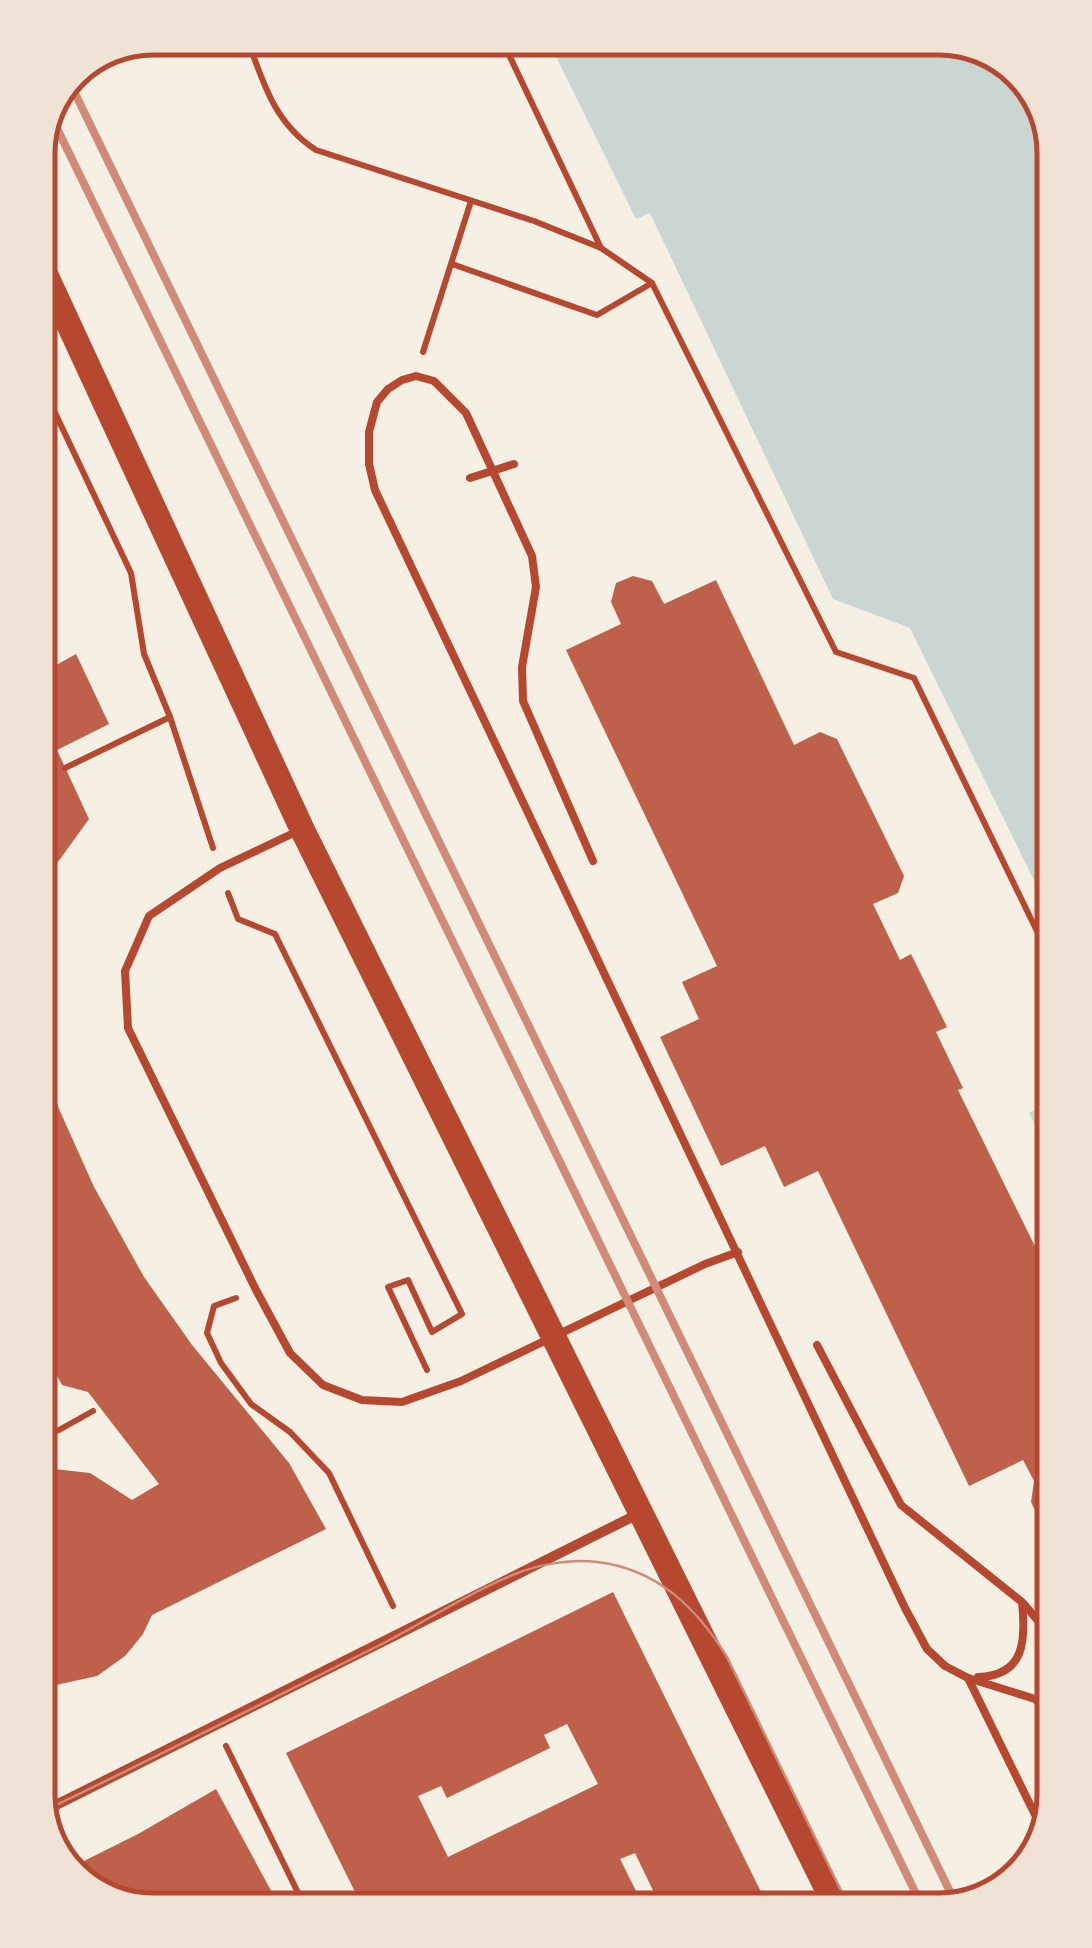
<svg xmlns="http://www.w3.org/2000/svg" width="1092" height="1948" font-family="'Fira Sans',sans-serif">
  <style>
    .water { fill: #c9d6d2 }
    .building { fill: #bf614a; fill-rule: evenodd }
    .lines { fill: none; stroke-linecap: round; stroke-linejoin: round }
    .path { stroke: #b5482f; stroke-width: 6 }
    .service { stroke: #b5482f; stroke-width: 8 }
    .minor { stroke: #b5482f; stroke-width: 10 }
    .primary { stroke: #b5482f; stroke-width: 25 }
    .tram { stroke: #cf8b77; stroke-width: 2.5 }
    .rail { stroke: #cf8b77; stroke-width: 8 }
    .rim { fill: none; stroke: #b5482f; stroke-width: 5 }
  </style>
  <rect width="100%" height="100%" fill="#f6efe4"/>
  <!-- water -->
  <g class="water">
    <path d="M 547,38 L 947,38 L 1004,57 L 1045,108 L 1050,913 L 910,628 L 833,599 L 650,213 L 636,219 Z"/>
    <path d="M 1051,1102 L 1051,1156 L 1029,1113 Z"/>
  </g>
  <!-- building -->
  <g class="building">
    <path d="M 633,576 L 652,581 L 664,604 L 716,580 L 794,745 L 820,732 L 837,739 L 904,876 L 898,893 L 873,904 L 900,960 L 911,954 L 947,1027 L 936,1032 L 963,1088 L 958,1090 L 1052,1281 L 1053,1548 L 1031,1502 L 1034,1481 L 1023,1460 L 969,1486 L 818,1171 L 784,1187 L 765,1146 L 721,1166 L 660,1037 L 699,1019 L 682,982 L 717,966 L 566,650 L 621,624 L 611,602 L 616,583 Z"/>
    <path d="M 40,647 L 51,668 L 76,654 L 109,724 L 57,750 L 89,819 L 42,884 Z"/>
    <path d="M 43,1061 L 59,1109 L 94,1187 L 144,1277 L 192,1345 L 289,1463 L 326,1529 L 152,1615 L 143,1634 L 125,1656 L 97,1676 L 56,1685 L 46,1684 L 45,1468 L 90,1473 L 132,1500 L 159,1484 L 88,1392 L 62,1385 L 44,1352 Z"/>
    <path d="M 613,1592 L 767,1904 L 660,1905 L 635,1853 L 620,1859 L 643,1905 L 363,1908 L 286,1753 ZM 567,1724 L 598,1784 L 448,1857 L 418,1796 L 441,1786 L 447,1798 L 550,1748 L 544,1735 Z"/>
    <path d="M 216,1789 L 281,1909 L 145,1910 L 88,1891 L 70,1868 L 138,1834 Z"/>
  </g>
  <g class="lines">
    <!-- path -->
    <g class="path">
      <path d="M 247,38 C 263,82 274,123 316,150 L 534,221 L 601,248"/>
      <path d="M 501,38 L 601,248 L 652,283 L 836,652 L 914,678 L 1050,958"/>
      <path d="M 452,264 L 597,315 L 652,283"/>
      <path d="M 423,352 L 471,201"/>
      <path d="M 39,379 L 131,573 L 144,654 L 170,717"/>
      <path d="M 65,768 L 170,717 L 213,848"/>
      <path d="M 228,893 L 238,919 L 275,934 L 462,1314 L 432,1332 L 408,1280 L 388,1287 L 427,1370"/>
      <path d="M 236,1298 L 214,1306 L 207,1333 L 221,1363 L 251,1404 L 290,1432 L 329,1473 L 393,1606"/>
      <path d="M 44,1435 L 59,1430 L 93,1411"/>
      <path d="M 226,1746 L 306,1909"/>
    </g>
    <!-- service -->
    <g class="service">
      <path d="M 470,478 L 514,464"/>
      <path d="M 300,830 L 220,868 L 149,916 L 125,971 L 128,1028 L 256,1290 L 290,1353 L 323,1385 L 362,1400 L 402,1402 L 461,1381 L 705,1264 L 738,1252"/>
      <path d="M 593,861 L 523,701 L 522,667 L 536,587 L 532,556 L 466,413 L 434,381 L 416,376 L 402,380 L 388,389 L 377,402 L 369,432 L 369,464 L 375,490 L 905,1608 L 927,1649 L 945,1666 L 968,1678 L 1035,1699 L 1054,1716"/>
      <path d="M 817,1345 L 901,1505 L 1022,1602 C 1026,1640 1025,1676 978,1677"/>
      <path d="M 1024,1604 L 1053,1639"/>
      <path d="M 968,1678 L 1044,1833"/>
    </g>
    <!-- minor -->
    <path class="minor" d="M 46,1810 L 642,1512"/>
    <!-- primary -->
    <path class="primary" d="M 38,258 L 302,829 L 834,1903"/>
    <!-- tram -->
    <path class="tram" d="M 46,1810 C 158,1756 269,1700 380,1645 C 425,1622 468,1593 515,1574 C 540,1564 570,1559 597,1562 C 657,1569 696,1607 727,1657 L 847,1903"/>
    <!-- rail -->
    <g class="rail">
      <path d="M 68,79 L 955,1902"/>
      <path d="M 51,116 L 920,1902"/>
    </g>
  </g>
  <!-- crop -->
  <path d="M0 0H1092V1948H0ZM153 55H939A98 98 0 0 1 1037 153V1795A98 98 0 0 1 939 1893H153A98 98 0 0 1 55 1795V153A98 98 0 0 1 153 55Z" fill="#f1e2d6" fill-rule="evenodd"/>
  <path class="rim" d="M153 55H939A98 98 0 0 1 1037 153V1795A98 98 0 0 1 939 1893H153A98 98 0 0 1 55 1795V153A98 98 0 0 1 153 55Z"/>
</svg>
